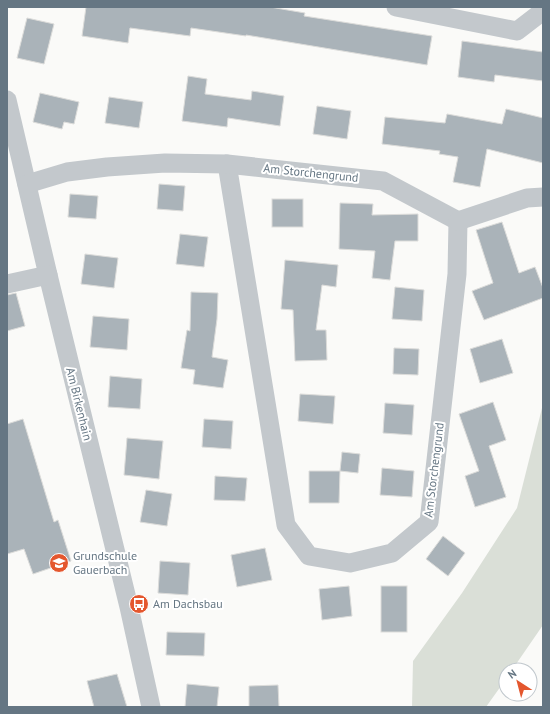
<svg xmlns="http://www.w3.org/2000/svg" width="550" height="714" font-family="'PT Sans',sans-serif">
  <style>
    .green { fill: #dadfd7 }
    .building { fill: #aab3b9; stroke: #dcdcda }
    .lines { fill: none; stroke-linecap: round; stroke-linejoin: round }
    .street { stroke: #c3c8cc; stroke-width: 19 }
    .labels { text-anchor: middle; stroke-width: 4; stroke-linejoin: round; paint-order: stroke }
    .street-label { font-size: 12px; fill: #657683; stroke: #fff }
    .poi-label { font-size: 12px; fill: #657683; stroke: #fff; text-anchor: start }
  </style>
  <rect width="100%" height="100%" fill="#fafaf8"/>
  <!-- green -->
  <path class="green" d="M 543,404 L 543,625 L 512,670 L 506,670 L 506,679 L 486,707 L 412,707 L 413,661 L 462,593 L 517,508 Z"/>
  <!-- building -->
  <g class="building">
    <path d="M 86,7 L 270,7 L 305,13 L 304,16 L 432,36 L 427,65 L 246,35 L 246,36 L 191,28 L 190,36 L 130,28 L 128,43 L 82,36 Z"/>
    <path d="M 27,18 L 54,24 L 44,64 L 17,58 Z"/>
    <path d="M 462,41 L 543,52 L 543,81 L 495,75 L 494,82 L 458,77 Z"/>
    <path d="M 188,76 L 207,79 L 205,94 L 251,100 L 252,91 L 284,96 L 280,126 L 228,118 L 227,127 L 182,121 Z"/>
    <path d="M 40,93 L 79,102 L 74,124 L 64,122 L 62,129 L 33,122 Z"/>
    <path d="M 109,97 L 143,102 L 139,128 L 105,123 Z"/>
    <path d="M 317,106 L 351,111 L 347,139 L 313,134 Z"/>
    <path d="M 506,109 L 543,118 L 543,163 L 487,149 L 480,187 L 453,182 L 458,157 L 439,154 L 440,151 L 382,144 L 385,117 L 445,123 L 447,114 L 502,124 Z"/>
    <path d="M 159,184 L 185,186 L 183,211 L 157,209 Z"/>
    <path d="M 70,194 L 98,196 L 96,219 L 68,217 Z"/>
    <rect x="272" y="199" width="31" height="28"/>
    <path d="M 340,203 L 373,204 L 372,215 L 418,214 L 418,241 L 395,241 L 390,280 L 372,278 L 375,251 L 339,249 Z"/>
    <path d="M 502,222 L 519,273 L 535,267 L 543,288 L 543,298 L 484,320 L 472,291 L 493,283 L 476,230 Z"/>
    <path d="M 180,234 L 208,237 L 204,267 L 176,264 Z"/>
    <path d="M 85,254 L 118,258 L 114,288 L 81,284 Z"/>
    <path d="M 285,260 L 338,265 L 336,287 L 322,285 L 316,330 L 326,330 L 327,360 L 295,361 L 293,310 L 281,309 Z"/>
    <path d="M 395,287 L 424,290 L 422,321 L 392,319 Z"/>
    <path d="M 191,292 L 218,293 L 217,319 L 212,357 L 228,360 L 223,388 L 193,384 L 195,370 L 181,368 L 187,330 L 190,331 Z"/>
    <path d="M 16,293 L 25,326 L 7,331 L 7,295 Z"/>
    <path d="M 93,316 L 129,319 L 127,350 L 90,347 Z"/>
    <path d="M 502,339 L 513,373 L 480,383 L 470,349 Z"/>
    <path d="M 394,348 L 419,349 L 418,375 L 393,374 Z"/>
    <path d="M 110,376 L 142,379 L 140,409 L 108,407 Z"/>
    <path d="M 300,394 L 335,396 L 333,424 L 298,421 Z"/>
    <path d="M 493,402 L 506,440 L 489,446 L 506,497 L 475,507 L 465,476 L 479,471 L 459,414 Z"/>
    <path d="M 385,403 L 414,405 L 412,435 L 383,433 Z"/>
    <path d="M 23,419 L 54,522 L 58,520 L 71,561 L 33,574 L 24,549 L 7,554 L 7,424 Z"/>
    <path d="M 204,419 L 233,421 L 231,449 L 202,447 Z"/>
    <path d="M 127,438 L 163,441 L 159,479 L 124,475 Z"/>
    <path d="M 342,452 L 360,454 L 358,473 L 340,471 Z"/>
    <path d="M 382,468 L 414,471 L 412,497 L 380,495 Z"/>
    <path d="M 309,471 L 340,471 L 339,503 L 309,503 Z"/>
    <path d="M 215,476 L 247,478 L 245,501 L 214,500 Z"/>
    <path d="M 146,490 L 172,494 L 167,526 L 140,522 Z"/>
    <path d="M 443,536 L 465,553 L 448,576 L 426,559 Z"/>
    <path d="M 265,548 L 272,580 L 237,587 L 231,555 Z"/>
    <path d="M 160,561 L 190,563 L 188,595 L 158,593 Z"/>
    <path d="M 349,586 L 352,616 L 322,620 L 319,589 Z"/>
    <rect x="381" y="586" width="26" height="46"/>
    <path d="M 167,632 L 205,633 L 204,656 L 166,655 Z"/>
    <path d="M 117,674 L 127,707 L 94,707 L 87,681 Z"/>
    <path d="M 187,684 L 219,687 L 217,707 L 185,707 Z"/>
    <path d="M 278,685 L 279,707 L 249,707 L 249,686 Z"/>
  </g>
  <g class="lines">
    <!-- street -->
    <g class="street">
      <path d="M 396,7 L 517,31 L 543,11"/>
      <path d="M 7,100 L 48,275 L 129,607 L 151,707"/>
      <path d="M 227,164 L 286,525 L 309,556 L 350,563 L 392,553 L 429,522 L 457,274 L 458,221"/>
      <path d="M 27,184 L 67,172 L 107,167 L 165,163 L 227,164 L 383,181 L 458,221"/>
      <path d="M 458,221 L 527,198 L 543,197"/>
      <path d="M 7,284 L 48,275"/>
    </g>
  </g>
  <!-- icons -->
  <defs>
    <symbol id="school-disc" viewBox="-11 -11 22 22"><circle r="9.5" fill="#e4572e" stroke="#fff"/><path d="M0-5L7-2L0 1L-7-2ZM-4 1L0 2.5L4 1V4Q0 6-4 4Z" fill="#fff"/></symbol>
    <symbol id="bus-disc" viewBox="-11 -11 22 22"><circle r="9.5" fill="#e4572e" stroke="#fff"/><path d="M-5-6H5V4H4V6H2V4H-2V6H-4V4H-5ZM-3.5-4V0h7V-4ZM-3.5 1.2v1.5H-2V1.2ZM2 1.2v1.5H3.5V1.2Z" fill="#fff"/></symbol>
  </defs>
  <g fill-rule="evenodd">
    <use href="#school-disc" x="48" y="552" width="22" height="22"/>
    <use href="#bus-disc" x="128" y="593" width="22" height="22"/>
  </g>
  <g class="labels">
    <!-- street labels -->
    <g class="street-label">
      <text transform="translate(311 173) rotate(6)" y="4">Am Storchengrund</text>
      <text transform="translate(79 404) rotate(76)" y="4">Am Birkenhain</text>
      <text transform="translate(434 470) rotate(-83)" y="4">Am Storchengrund</text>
    </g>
    <!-- poi labels -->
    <g class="poi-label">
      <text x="73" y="560">Grundschule<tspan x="73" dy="14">Gauerbach</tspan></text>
      <text x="153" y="608">Am Dachsbau</text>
    </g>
  </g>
  <!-- border -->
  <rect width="550" height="714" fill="none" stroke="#657683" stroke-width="16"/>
  <!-- north arrow -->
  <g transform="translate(518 682) rotate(324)"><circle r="19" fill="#ffffff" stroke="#c1c8cd"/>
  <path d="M0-3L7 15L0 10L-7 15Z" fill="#e4572e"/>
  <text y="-6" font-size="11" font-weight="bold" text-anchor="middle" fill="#657683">N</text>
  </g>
</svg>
